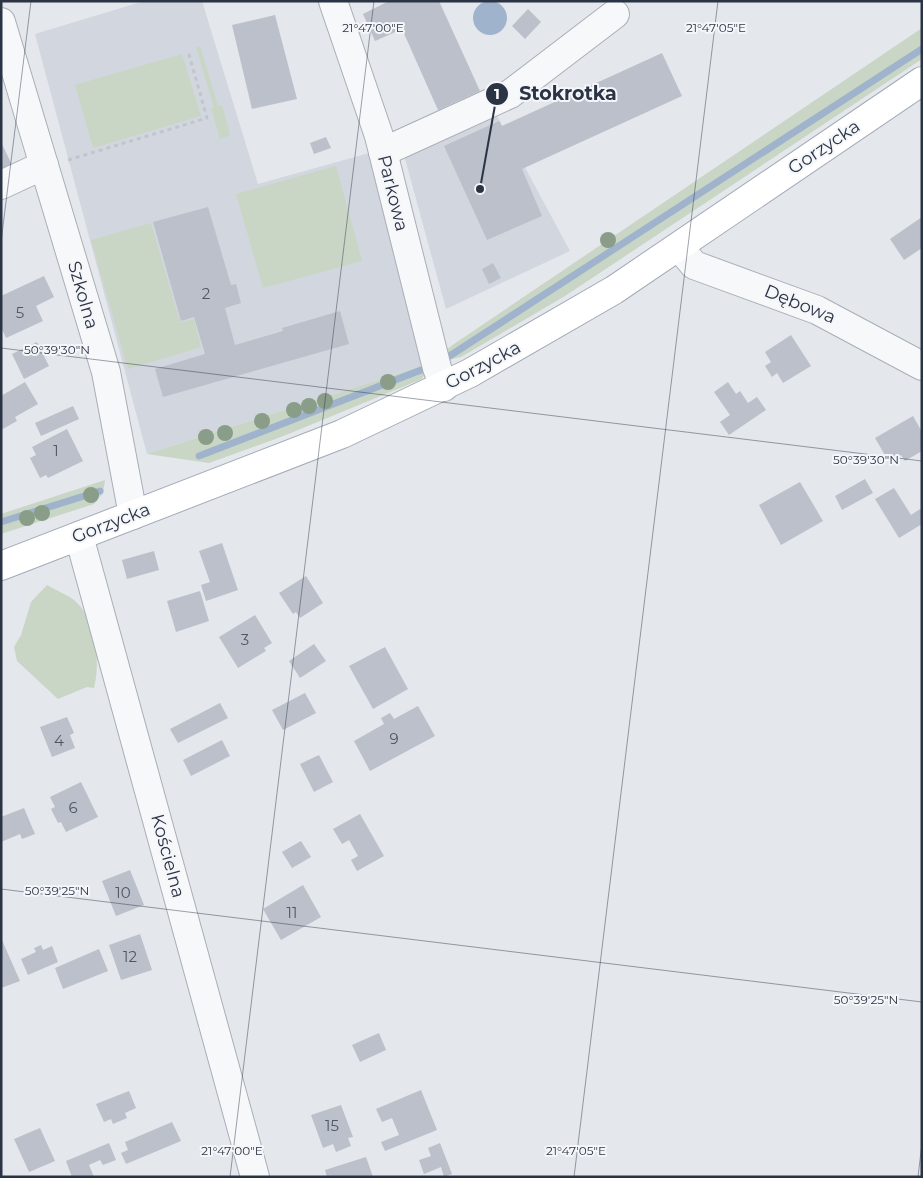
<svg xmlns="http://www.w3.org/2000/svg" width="923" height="1178" font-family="Montserrat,sans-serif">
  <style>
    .built { fill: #d2d6de }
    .green { fill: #c9d6c5 }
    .water { fill: #9fb4cc }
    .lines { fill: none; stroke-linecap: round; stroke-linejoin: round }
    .stream { stroke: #9fb4cc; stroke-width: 7 }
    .building { fill: #bbc0ca }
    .minor-casing { stroke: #a9aeb7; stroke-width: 30 }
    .major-casing { stroke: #a3abb8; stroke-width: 30 }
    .path { stroke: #c2c5cb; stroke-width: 3; stroke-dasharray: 4 4; stroke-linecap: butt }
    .minor { stroke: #f7f8fa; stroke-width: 28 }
    .major { stroke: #fff; stroke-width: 28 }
    .tree { fill: #899d89 }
    .ticks { fill: none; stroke: #2b3445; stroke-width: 1; stroke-opacity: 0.45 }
    .labels { text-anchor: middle; stroke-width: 4; stroke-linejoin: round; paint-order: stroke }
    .number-label { font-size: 15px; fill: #4f5766 }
    .street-label { font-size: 18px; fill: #2b3445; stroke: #f4f6f9 }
    .ticks-label { font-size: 12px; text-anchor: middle; fill: #2b3445; stroke: #f4f6f9; stroke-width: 4; stroke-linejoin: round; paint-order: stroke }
    .leader { fill: none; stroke: #2b3445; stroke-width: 2 }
    .callout-dot { fill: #2b3445; stroke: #f4f6f9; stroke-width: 2 }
    .mark-label { font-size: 15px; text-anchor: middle; font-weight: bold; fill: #fff }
    .callout-label { font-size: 19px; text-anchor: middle; font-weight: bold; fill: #2b3445; stroke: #f4f6f9; stroke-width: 4; stroke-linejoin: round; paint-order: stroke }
  </style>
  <rect width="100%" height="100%" fill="#e4e7ec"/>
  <!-- built -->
  <g class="built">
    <path d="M 144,1 L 202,1 L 258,184 L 373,152 L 425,365 L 147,454 L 35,34 Z"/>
    <path d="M 495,112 L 570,251 L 446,309 L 404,155 Z"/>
  </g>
  <!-- green -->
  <g class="green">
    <path d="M 922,28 L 922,59 L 565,296 L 461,357 L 452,359 L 446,350 L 454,344 Z"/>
    <path d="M 200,46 L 218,106 L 222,105 L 230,135 L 220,139 L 211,108 L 214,107 L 196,47 Z"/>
    <path d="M 182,54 L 201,116 L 93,148 L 75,85 Z"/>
    <path d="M 336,166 L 362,261 L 263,288 L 236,194 Z"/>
    <path d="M 151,223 L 180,322 L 194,319 L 201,347 L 128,369 L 91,240 Z"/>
    <path d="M 425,365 L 425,373 L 422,379 L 281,437 L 209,463 L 147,454 Z"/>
    <path d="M 105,480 L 103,493 L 94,504 L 1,534 L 1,514 Z"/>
    <path d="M 47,585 C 55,590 66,594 74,600 C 96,618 101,662 94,688 L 87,687 L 58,699 L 17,661 L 14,647 L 21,635 L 31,602 Z"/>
  </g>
  <!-- water -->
  <circle class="water" cx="490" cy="18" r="17"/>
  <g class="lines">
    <!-- stream -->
    <g class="stream">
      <path d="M 448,357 L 922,49"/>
      <path d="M 199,456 L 421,370"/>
      <path d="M 1,522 L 100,491"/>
    </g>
  </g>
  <!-- building -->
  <g class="building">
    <path d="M 389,1 L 439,1 L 480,91 L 438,110 L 402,29 L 375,41 L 363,14 Z"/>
    <path d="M 528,9 L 541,22 L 525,39 L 512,26 Z"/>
    <path d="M 275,15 L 297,99 L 252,109 L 232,25 Z"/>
    <path d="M 662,53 L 682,96 L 522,169 L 542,216 L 487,240 L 444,146 L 499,121 L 502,126 Z"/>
    <path d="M 326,137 L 331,148 L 314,154 L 310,143 Z"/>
    <path d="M 1,142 L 13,167 L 1,172 Z"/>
    <path d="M 208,207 L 231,285 L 236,284 L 241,303 L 225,308 L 235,345 L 283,331 L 282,328 L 340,311 L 349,344 L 163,397 L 155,369 L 205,354 L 194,317 L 181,321 L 153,222 Z"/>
    <path d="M 922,217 L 922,248 L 904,260 L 890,239 Z"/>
    <path d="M 493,263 L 501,278 L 489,284 L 482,269 Z"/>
    <path d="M 44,276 L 54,297 L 36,306 L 43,321 L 6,338 L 1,327 L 1,296 Z"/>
    <path d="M 791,335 L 811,366 L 783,383 L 777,373 L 772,377 L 765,366 L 771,362 L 765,352 Z"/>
    <path d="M 37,342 L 49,366 L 24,379 L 12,354 Z"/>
    <path d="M 25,382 L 38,404 L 15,417 L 17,421 L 1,430 L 1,396 Z"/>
    <path d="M 728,382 L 736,394 L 740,391 L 748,403 L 757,397 L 766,410 L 729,435 L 720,422 L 730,415 L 714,392 Z"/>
    <path d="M 73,406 L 79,419 L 41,436 L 35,423 Z"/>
    <path d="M 913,416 L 922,432 L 922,451 L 905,461 L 901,455 L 889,462 L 875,438 Z"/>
    <path d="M 67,429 L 83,461 L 48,478 L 46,475 L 40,478 L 30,458 L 36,455 L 32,447 Z"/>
    <path d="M 865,479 L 873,493 L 842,510 L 835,496 Z"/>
    <path d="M 800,482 L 823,521 L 781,545 L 759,505 Z"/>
    <path d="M 894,488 L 911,515 L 920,509 L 922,511 L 922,524 L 899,538 L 875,499 Z"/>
    <path d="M 222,543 L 238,590 L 206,601 L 201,585 L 210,582 L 199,551 Z"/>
    <path d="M 154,551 L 159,570 L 127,579 L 122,560 Z"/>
    <path d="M 306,576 L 323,603 L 300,618 L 296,612 L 293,614 L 279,593 Z"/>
    <path d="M 200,591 L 209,621 L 176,632 L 167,601 Z"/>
    <path d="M 255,615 L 272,643 L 264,648 L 266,651 L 238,668 L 219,637 Z"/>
    <path d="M 314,644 L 326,661 L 300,678 L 289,661 Z"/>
    <path d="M 385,647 L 408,689 L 373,709 L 349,666 Z"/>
    <path d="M 305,693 L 316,713 L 283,730 L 272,710 Z"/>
    <path d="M 220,703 L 228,718 L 178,743 L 170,729 Z"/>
    <path d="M 418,706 L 435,736 L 370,771 L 354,741 L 384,724 L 381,718 L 390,713 L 394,719 Z"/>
    <path d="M 67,717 L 74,733 L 70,735 L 75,748 L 52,757 L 40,727 Z"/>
    <path d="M 222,740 L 230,756 L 191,776 L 183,760 Z"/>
    <path d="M 319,755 L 333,782 L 314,792 L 300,764 Z"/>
    <path d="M 81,782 L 98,817 L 66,832 L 61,822 L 58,823 L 51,809 L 55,807 L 50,797 Z"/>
    <path d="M 24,808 L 35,834 L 22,839 L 20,834 L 1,842 L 1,817 Z"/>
    <path d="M 360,814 L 384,856 L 357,871 L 351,860 L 358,856 L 349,840 L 342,844 L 333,829 Z"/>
    <path d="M 301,841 L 311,857 L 292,868 L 282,852 Z"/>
    <path d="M 130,870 L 144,905 L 116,916 L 102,881 Z"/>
    <path d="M 303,885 L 321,917 L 281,940 L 263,909 Z"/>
    <path d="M 140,934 L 152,970 L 121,980 L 109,945 Z"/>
    <path d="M 1,938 L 20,981 L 1,988 Z"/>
    <path d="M 41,945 L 43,950 L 52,946 L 58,962 L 28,975 L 21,959 L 36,952 L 34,948 Z"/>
    <path d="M 99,949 L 108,971 L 63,989 L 55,968 Z"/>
    <path d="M 379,1033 L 386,1050 L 360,1062 L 352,1045 Z"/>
    <path d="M 421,1090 L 437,1130 L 385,1151 L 381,1142 L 399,1135 L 392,1118 L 382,1122 L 376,1109 Z"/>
    <path d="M 129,1091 L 136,1108 L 125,1113 L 127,1118 L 113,1124 L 111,1119 L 104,1122 L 96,1104 Z"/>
    <path d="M 341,1105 L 353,1137 L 348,1138 L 351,1146 L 336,1152 L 333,1144 L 323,1148 L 311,1115 Z"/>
    <path d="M 172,1122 L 181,1141 L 126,1164 L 121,1153 L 128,1150 L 125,1142 Z"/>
    <path d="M 40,1128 L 55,1161 L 29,1172 L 14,1139 Z"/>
    <path d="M 109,1143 L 116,1160 L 103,1165 L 100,1160 L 89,1165 L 94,1177 L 72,1177 L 66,1161 Z"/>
    <path d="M 440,1143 L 452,1174 L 444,1177 L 441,1167 L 424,1174 L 419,1160 L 431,1156 L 428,1148 Z"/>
    <path d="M 366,1157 L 373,1177 L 327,1177 L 325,1170 Z"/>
  </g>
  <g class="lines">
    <defs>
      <g id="minor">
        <path d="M 333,1 L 379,136 L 437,368 L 444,387"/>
        <path d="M 1,22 L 106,372 L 133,515"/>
        <path d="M 383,152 L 510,94 L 615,14"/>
        <path d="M 1,185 L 44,165"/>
        <path d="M 679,247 L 694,265 L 817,310 L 922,366"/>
        <path d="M 79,536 L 255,1177"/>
      </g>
      <path id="major" d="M 1,566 L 342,434 L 470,373 L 614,290 L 922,81"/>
    </defs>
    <!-- minor casing -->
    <use href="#minor" class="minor-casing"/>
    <!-- major casing -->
    <use href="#major" class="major-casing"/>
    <!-- path -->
    <path class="path" d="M 68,160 L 207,118 L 188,51"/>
    <!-- minor -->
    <use href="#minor" class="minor"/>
    <!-- major -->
    <use href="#major" class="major"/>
  </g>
  <!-- trees -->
  <g class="tree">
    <circle cx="608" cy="240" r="8"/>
    <circle cx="388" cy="382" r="8"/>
    <circle cx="325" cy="401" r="8"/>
    <circle cx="309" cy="406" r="8"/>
    <circle cx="294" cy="410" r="8"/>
    <circle cx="262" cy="421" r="8"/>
    <circle cx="225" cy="433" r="8"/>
    <circle cx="206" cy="437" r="8"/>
    <circle cx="91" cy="495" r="8"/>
    <circle cx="42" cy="513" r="8"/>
    <circle cx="27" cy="518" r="8"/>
  </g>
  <!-- ticks -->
  <path class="ticks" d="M 1,242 L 31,1M 1,348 L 922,461M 1,889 L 922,1002M 230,1177 L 374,1M 574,1177 L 718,1M 918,1177 L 922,1143"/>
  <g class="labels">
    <!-- number labels -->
    <g class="number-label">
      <text x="206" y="299">2</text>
      <text x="20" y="318">5</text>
      <text x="56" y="456">1</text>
      <text x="245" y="645">3</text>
      <text x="394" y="744">9</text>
      <text x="59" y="746">4</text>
      <text x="73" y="813">6</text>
      <text x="123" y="898">10</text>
      <text x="292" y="918">11</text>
      <text x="130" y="962">12</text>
      <text x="332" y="1131">15</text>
    </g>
    <!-- street labels -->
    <g class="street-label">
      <text transform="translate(824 147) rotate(-34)" y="6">Gorzycka</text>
      <text transform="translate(393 193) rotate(76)" y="6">Parkowa</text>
      <text transform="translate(83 295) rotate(74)" y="6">Szkolna</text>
      <text transform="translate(800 304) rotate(22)" y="6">Dębowa</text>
      <text transform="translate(483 365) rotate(-28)" y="6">Gorzycka</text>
      <text transform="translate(111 523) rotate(-21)" y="6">Gorzycka</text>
      <text transform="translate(168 856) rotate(75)" y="6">Kościelna</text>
    </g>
  </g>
  <g class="ticks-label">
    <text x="373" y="32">21°47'00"E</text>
    <text x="716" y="32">21°47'05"E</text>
    <text x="57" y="354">50°39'30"N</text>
    <text x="866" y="464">50°39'30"N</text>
    <text x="57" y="895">50°39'25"N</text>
    <text x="866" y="1004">50°39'25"N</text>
    <text x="232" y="1155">21°47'00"E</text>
    <text x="576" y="1155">21°47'05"E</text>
  </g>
  <!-- callouts -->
  <path class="leader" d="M480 189L497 94"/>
  <g class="callout-dot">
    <circle cx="480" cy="189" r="5"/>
    <circle cx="497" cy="94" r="12"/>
  </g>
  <g class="mark-label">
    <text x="497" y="99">1</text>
  </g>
  <g class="callout-label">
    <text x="568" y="100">Stokrotka</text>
  </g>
  <!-- border -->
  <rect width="923" height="1178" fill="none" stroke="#2b3445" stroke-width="5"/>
</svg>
